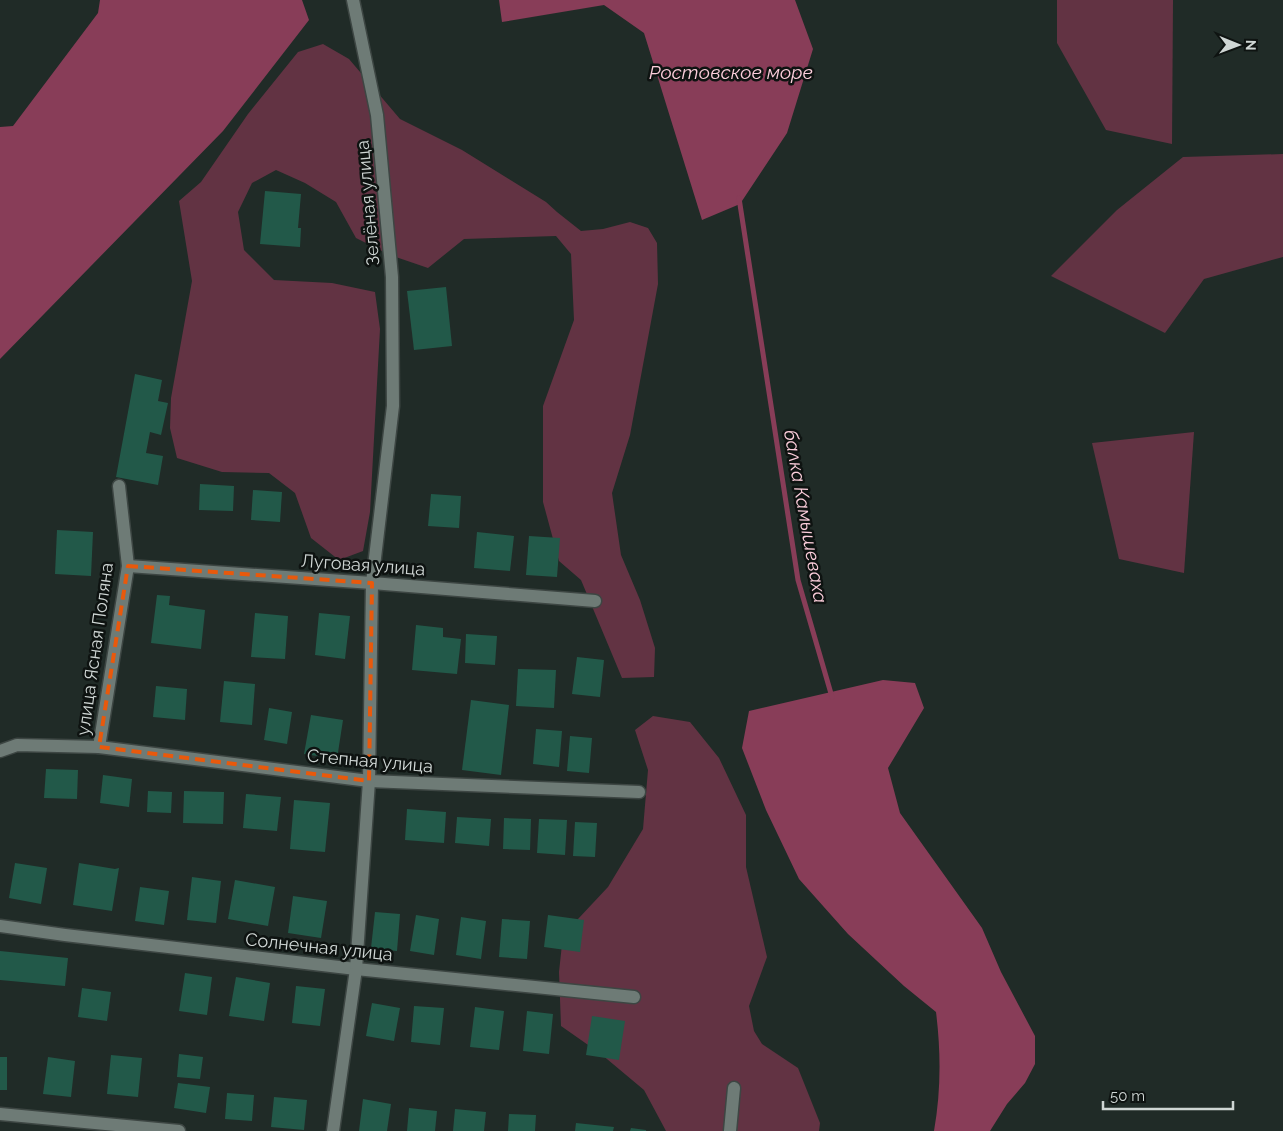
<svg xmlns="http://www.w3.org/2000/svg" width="1283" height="1131" font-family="Raleway,sans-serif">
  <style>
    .green { fill: #623343 }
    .water { fill: #883d58 }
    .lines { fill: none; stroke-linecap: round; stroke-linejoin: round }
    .stream { stroke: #883d58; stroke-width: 5 }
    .building { fill: #225949 }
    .street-casing { stroke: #3d4643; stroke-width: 15 }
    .street { stroke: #6e7b76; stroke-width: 12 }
    .marked { fill: none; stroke: #e8590c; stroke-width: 4; stroke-dasharray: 10 6; stroke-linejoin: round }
    .labels { text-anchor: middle; stroke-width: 5; stroke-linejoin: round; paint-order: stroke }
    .street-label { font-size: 18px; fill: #cfd6d4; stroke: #0e1311 }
    .water-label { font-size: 19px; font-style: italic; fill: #fdcfdc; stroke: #0e1311 }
  </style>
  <rect width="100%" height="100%" fill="#202b27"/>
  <!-- green -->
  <g class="green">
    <path d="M 1057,0 L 1173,0 L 1172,144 L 1106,130 L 1057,43 Z"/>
    <path d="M 323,44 L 349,59 L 400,119 L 462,150 L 546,202 L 557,212 L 581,231 L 603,229 L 630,222 L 648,228 L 657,243 L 658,284 L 630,435 L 612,493 L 621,555 L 640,600 L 655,648 L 654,677 L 622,678 L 581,580 L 559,561 L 543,502 L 543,406 L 574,320 L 571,254 L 556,236 L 464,239 L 428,268 L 390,255 L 356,238 L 336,202 L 305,183 L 276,170 L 252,183 L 238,212 L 244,250 L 274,280 L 332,283 L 375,292 L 380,329 L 370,512 L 363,551 L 339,560 L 311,538 L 295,493 L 269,473 L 222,472 L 177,458 L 170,428 L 171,398 L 192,281 L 179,201 L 201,182 L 248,114 L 298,52 Z"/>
    <path d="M 1283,154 L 1283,257 L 1204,279 L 1165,333 L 1051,276 L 1117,210 L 1183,157 Z"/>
    <path d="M 1194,432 L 1184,573 L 1119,559 L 1092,443 Z"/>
    <path d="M 653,716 L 690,722 L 719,758 L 746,815 L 746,867 L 767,957 L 749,1006 L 754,1031 L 762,1044 L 798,1068 L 820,1123 L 819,1131 L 666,1131 L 644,1090 L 601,1054 L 561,1026 L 559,972 L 563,935 L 608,887 L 643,829 L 648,770 L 635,730 Z"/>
  </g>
  <!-- water -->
  <g class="water">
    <path d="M 100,0 L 302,0 L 309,20 L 223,131 L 0,359 L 0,127 L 13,126 L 98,13 Z"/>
    <path d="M 499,0 L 795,0 L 813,49 L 787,133 L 740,204 L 702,220 L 644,33 L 604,5 L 502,22 Z"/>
    <path d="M 883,680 L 915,683 L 924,708 L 888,768 L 900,813 L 982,928 L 1001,972 L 1035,1036 L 1035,1064 L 1025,1083 L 1007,1104 L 990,1131 L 934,1131 C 941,1092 941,1052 936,1012 L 904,986 L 848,934 L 799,879 L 766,810 L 742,748 L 749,711 Z"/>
  </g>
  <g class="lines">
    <!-- stream -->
    <path class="stream" d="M 739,198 L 798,580 L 832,697"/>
  </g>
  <!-- building -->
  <g class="building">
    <path d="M 265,191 L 301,194 L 298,228 L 301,228 L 300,247 L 260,244 Z"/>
    <path d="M 446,287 L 452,346 L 414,350 L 407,291 Z"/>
    <path d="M 135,374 L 162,380 L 158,401 L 168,403 L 161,435 L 150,432 L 146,453 L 163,456 L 158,485 L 116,477 Z"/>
    <path d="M 200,484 L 234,486 L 233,511 L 199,510 Z"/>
    <path d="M 253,490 L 282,492 L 280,522 L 251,520 Z"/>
    <path d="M 431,494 L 461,496 L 459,528 L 428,526 Z"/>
    <path d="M 57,530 L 93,532 L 91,576 L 55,574 Z"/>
    <path d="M 477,532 L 514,536 L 510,571 L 474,568 Z"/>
    <path d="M 529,536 L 560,538 L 557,577 L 526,575 Z"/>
    <path d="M 157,595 L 170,596 L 169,605 L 205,610 L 201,649 L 151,643 Z"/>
    <path d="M 255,613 L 288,616 L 285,659 L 251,657 Z"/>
    <path d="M 319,613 L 350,616 L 345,659 L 315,655 Z"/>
    <path d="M 416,625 L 443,628 L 443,637 L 461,639 L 457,674 L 412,670 Z"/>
    <path d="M 466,634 L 497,636 L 495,665 L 465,663 Z"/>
    <path d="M 577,657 L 604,660 L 600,697 L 572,694 Z"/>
    <path d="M 518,669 L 556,670 L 554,708 L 516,706 Z"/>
    <path d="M 224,681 L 255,684 L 252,725 L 220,722 Z"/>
    <path d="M 156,686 L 187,689 L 185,720 L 153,717 Z"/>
    <path d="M 471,700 L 509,705 L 501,775 L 462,770 Z"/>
    <path d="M 269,708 L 292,712 L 287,744 L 264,740 Z"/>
    <path d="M 311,715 L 343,720 L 337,759 L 304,754 Z"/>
    <path d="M 536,729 L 562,731 L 559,767 L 533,764 Z"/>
    <path d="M 570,736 L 592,738 L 589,773 L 567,771 Z"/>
    <path d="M 46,769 L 78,770 L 77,799 L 44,798 Z"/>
    <path d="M 103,775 L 132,779 L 129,807 L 100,803 Z"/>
    <path d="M 148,791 L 172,792 L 171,813 L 147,812 Z"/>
    <path d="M 184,791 L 224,792 L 223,824 L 183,823 Z"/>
    <path d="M 246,794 L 281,797 L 277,831 L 243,828 Z"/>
    <path d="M 294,800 L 330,803 L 325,852 L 290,849 Z"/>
    <path d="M 407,809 L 446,812 L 444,843 L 405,840 Z"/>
    <path d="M 457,817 L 491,819 L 489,846 L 455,843 Z"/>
    <path d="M 504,818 L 531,819 L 530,850 L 503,849 Z"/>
    <path d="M 539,819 L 567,820 L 565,855 L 537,853 Z"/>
    <path d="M 575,822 L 597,823 L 595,857 L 573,856 Z"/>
    <path d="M 15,863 L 47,868 L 41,904 L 9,898 Z"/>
    <path d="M 79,863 L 115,869 L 119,868 L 112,911 L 73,905 Z"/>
    <path d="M 192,877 L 221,881 L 216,923 L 187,920 Z"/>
    <path d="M 235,880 L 275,887 L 268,926 L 228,919 Z"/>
    <path d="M 140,887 L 169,891 L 164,925 L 135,921 Z"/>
    <path d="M 293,896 L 327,901 L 321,938 L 288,933 Z"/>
    <path d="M 375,912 L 400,914 L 397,951 L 371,948 Z"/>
    <path d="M 416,915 L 439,919 L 434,955 L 410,951 Z"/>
    <path d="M 548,915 L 584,920 L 580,952 L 544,947 Z"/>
    <path d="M 461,917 L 486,921 L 481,959 L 456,955 Z"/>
    <path d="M 502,919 L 530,921 L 527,959 L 499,957 Z"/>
    <path d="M 0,951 L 68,958 L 65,986 L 0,980 Z"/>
    <path d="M 185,973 L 212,977 L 207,1015 L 179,1011 Z"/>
    <path d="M 236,977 L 270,983 L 264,1021 L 229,1016 Z"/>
    <path d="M 296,986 L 325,989 L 320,1026 L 292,1023 Z"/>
    <path d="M 82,988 L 111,992 L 107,1021 L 78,1017 Z"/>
    <path d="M 372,1003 L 400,1008 L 394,1041 L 366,1036 Z"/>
    <path d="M 414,1006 L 444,1008 L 440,1045 L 411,1042 Z"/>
    <path d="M 475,1007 L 504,1011 L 499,1050 L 470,1047 Z"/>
    <path d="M 527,1011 L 553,1014 L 549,1054 L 523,1051 Z"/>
    <path d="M 592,1016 L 625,1021 L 619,1060 L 586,1055 Z"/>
    <path d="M 179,1054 L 203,1057 L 200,1079 L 177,1077 Z"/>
    <path d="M 111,1055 L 142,1058 L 138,1097 L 107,1094 Z"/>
    <rect x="0" y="1057" width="7" height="33"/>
    <path d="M 48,1057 L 75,1061 L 71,1097 L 43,1094 Z"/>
    <path d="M 178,1083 L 210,1087 L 206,1113 L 174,1108 Z"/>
    <path d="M 227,1093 L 254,1095 L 252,1121 L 225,1119 Z"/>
    <path d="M 274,1097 L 307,1100 L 304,1130 L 271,1127 Z"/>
    <path d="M 363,1099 L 391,1104 L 387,1131 L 359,1131 Z"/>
    <path d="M 409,1108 L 437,1111 L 435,1131 L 407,1131 Z"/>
    <path d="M 455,1109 L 486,1112 L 484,1131 L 453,1131 Z"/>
    <path d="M 509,1114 L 536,1115 L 535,1131 L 508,1131 Z"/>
    <path d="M 576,1123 L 614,1127 L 613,1131 L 575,1131 Z"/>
    <path d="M 631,1128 L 646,1130 L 646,1131 L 630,1131 Z"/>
  </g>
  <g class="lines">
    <defs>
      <g id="street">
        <path d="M 128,566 L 372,583 L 595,601"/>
        <path d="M 99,747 L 128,566 L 119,486"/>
        <path d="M 0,751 L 17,745 L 99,747 L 369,781 L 639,792"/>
        <path d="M 0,926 L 65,935 L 356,969 L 634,997"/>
        <path d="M 0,1114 L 179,1131"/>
        <path d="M 333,1131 L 356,969 L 369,781 L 372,583 L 393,406 L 392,277 L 377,115 L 353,0"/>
        <path d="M 730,1131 L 734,1088"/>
      </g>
    </defs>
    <!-- street casing -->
    <use href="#street" class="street-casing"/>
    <!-- street -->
    <use href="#street" class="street"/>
  </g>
  <!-- marked area -->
  <path class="marked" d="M 128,566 L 372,583 L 369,781 L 99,747 Z"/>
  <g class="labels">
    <!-- street labels -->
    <g class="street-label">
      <text transform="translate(368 203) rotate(-95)" y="6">Зелёная улица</text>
      <text transform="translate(363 565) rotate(4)" y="6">Луговая улица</text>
      <text transform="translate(95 649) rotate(-82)" y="6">улица Ясная Поляна</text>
      <text transform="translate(370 761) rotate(5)" y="6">Степная улица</text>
      <text transform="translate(319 947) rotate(6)" y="6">Солнечная улица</text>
    </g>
    <!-- water labels -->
    <g class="water-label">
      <text x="731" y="79">Ростовское море</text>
      <text transform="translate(806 516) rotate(80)" y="7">балка Камышеваха</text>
    </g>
  </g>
  <!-- north arrow -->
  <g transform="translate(1238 45) rotate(91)" stroke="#0e1311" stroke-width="4" paint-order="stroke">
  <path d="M0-4L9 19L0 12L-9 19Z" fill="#cfd6d4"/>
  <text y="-8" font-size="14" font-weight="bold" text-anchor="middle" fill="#cfd6d4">N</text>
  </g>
  <!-- scale -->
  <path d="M1103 1101v8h130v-8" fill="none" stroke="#cfd6d4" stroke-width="2.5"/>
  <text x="1110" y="1101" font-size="15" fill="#cfd6d4" stroke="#0e1311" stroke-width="4" paint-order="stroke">50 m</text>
</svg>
